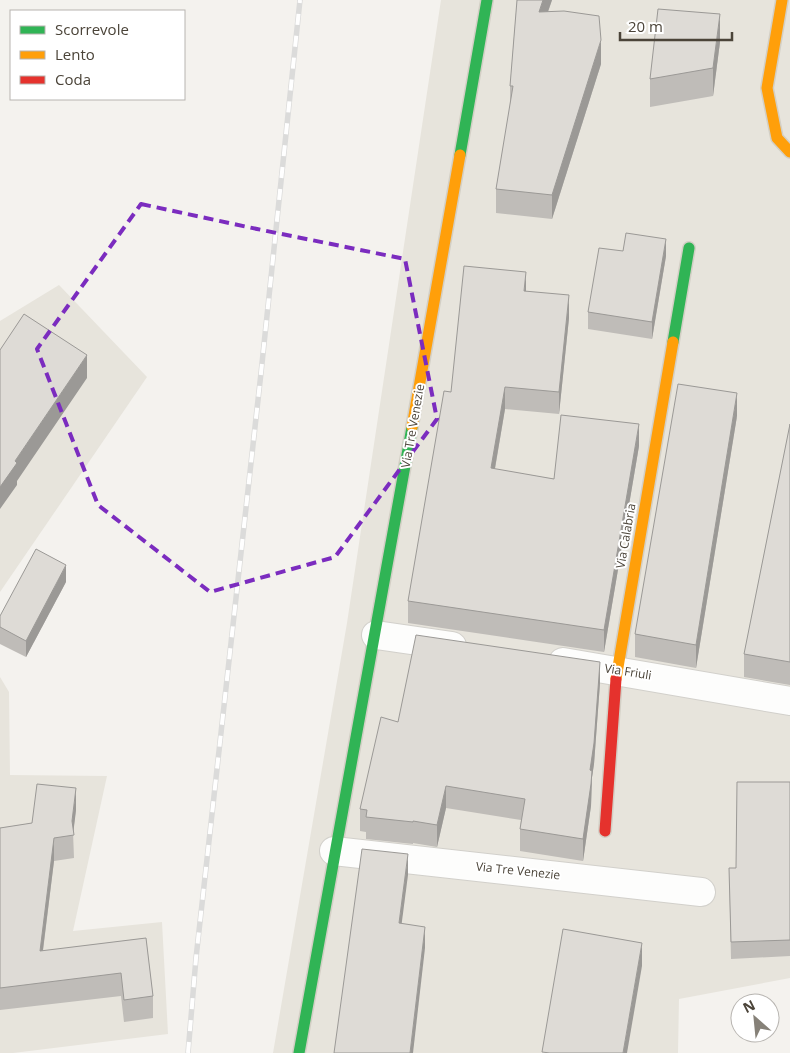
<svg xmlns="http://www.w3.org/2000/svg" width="790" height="1053" font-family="'Open Sans',sans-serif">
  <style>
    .residential { fill: #e7e4dc }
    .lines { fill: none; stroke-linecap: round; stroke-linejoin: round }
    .street-casing { stroke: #d2d0cb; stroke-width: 30 }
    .fast-casing { stroke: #d3cfc5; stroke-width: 14 }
    .slow-casing { stroke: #d3cfc5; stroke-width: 14 }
    .jam-casing { stroke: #d3cfc5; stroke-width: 14 }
    .street { stroke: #fdfdfc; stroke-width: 28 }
    .fast { stroke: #30b455; stroke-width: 11 }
    .slow { stroke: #ff9f0a; stroke-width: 11 }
    .jam { stroke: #e5322d; stroke-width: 11 }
    .rail-casing { stroke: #dbdbda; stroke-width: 5.5 }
    .rail { stroke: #fff; stroke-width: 4; stroke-dasharray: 11; stroke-linecap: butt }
    .wall { fill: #bfbcb8 }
    .shaded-wall { fill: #9b9996 }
    .building { fill: #dedbd6; stroke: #9b9996 }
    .marked { fill: none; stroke: #7b2cbf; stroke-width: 4; stroke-dasharray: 10 6; stroke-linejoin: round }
    .labels { text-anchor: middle; stroke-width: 4; stroke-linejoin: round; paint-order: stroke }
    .street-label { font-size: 12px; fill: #4b4439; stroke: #fff }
  </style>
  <rect width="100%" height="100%" fill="#f4f2ee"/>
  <!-- residential -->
  <g class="residential">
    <path d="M 441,0 L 790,0 L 790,978 L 679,999 L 678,1053 L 273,1053 L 347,623 Z"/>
    <path d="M 59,285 L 147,377 L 0,592 L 0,321 Z"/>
    <path d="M 0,677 L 9,692 L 10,775 L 107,776 L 73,931 L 162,922 L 168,1034 L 13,1053 L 0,1053 Z"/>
  </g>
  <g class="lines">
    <defs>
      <g id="street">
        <path d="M 376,635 L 452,646"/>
        <path d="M 563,662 L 790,701"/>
        <path d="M 334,851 L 701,892"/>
      </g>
      <g id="fast">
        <path d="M 460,155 L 487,0"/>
        <path d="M 673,342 L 689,248"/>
        <path d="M 299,1053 C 335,844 376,636 412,427"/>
      </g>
      <g id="slow">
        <path d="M 782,0 L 767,88 L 777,138 L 790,152"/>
        <path d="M 412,427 L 460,155"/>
        <path d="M 616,679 L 673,342"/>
      </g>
      <path id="jam" d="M 605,831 L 616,679"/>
    </defs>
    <!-- street casing -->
    <use href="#street" class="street-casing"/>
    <!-- fast casing -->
    <use href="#fast" class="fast-casing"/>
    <!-- slow casing -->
    <use href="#slow" class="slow-casing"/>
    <!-- jam casing -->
    <use href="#jam" class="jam-casing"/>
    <!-- street -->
    <use href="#street" class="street"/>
    <!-- fast -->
    <use href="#fast" class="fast"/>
    <!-- slow -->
    <use href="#slow" class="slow"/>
    <!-- jam -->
    <use href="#jam" class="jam"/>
    <defs>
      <path id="rail" d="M 188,1053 L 196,958 L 261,373 L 300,0"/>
    </defs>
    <!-- rail casing -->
    <use href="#rail" class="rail-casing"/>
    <!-- rail -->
    <use href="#rail" class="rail"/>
  </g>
  <!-- wall -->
  <g class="wall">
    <path d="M 517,0 L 552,0 L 548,12 L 601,64 L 552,219 L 496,213 L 496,189 L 510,109 L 510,86 Z"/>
    <path d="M 720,42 L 713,96 L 650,107 L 650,79 Z"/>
    <path d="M 623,251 L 666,256 L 652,339 L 588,329 L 588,312 Z"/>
    <path d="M 526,291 L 569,318 L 559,414 L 505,409 L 495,469 L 554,479 L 639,446 L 604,652 L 408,623 L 408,601 L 451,392 Z"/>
    <path d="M 737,416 L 696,668 L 635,657 L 635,634 Z"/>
    <path d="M 790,424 L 790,685 L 744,677 L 744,654 Z"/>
    <path d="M 66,582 L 26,657 L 0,644 L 0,616 Z"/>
    <path d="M 600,683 L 594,764 L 592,777 L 591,806 L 583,861 L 520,851 L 520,829 L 521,820 L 446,808 L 437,847 L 413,843 L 413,844 L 366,839 L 366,832 L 360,831 L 360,809 L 398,722 Z"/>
    <path d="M 790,782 L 790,956 L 731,959 L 729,868 L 736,868 Z"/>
    <path d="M 76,810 L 73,832 L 74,858 L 54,861 L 43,951 L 146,938 L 153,996 L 153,1018 L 124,1022 L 121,996 L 0,1010 L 0,828 L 32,823 Z"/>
  </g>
  <!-- shaded-wall -->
  <g class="shaded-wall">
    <path d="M 543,0 L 552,0 L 539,37 L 539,12 Z"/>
    <path d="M 720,14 L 720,42 L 713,96 L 713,68 Z"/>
    <path d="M 601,40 L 601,64 L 552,219 L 552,195 Z"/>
    <path d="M 666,239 L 666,256 L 652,339 L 652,322 Z"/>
    <path d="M 526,272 L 526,295 L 524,291 Z"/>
    <path d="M 569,295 L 569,318 L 559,414 L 559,392 Z"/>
    <path d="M 87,355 L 87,378 L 17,481 L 17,485 L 0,509 L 0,487 L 15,461 Z"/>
    <path d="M 505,387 L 505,409 L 491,491 L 491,468 Z"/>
    <path d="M 737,393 L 737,416 L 696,668 L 696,645 Z"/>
    <path d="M 639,424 L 639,446 L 604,652 L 604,630 Z"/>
    <path d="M 66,565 L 66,582 L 26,657 L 26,641 Z"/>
    <path d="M 600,662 L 600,683 L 594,764 L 592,777 L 591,806 L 583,861 L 583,839 Z"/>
    <path d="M 446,786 L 446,808 L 437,847 L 437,825 Z"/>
    <path d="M 76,788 L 76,810 L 73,835 L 72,821 Z"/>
    <path d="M 54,838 L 54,861 L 40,973 L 40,951 Z"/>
    <path d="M 408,854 L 408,875 L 399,944 L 399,923 Z"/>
    <path d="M 425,927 L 425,948 L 413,1053 L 410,1053 Z"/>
    <path d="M 642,943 L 642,966 L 627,1053 L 623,1053 Z"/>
  </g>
  <!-- building -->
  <g class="building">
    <path d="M 517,0 L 543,0 L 539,12 L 564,11 L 599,16 L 601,40 L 552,195 L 496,189 L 513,86 L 510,86 Z"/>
    <path d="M 658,9 L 720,14 L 713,68 L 650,79 Z"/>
    <path d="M 626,233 L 666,239 L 652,322 L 588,312 L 599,248 L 623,251 Z"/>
    <path d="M 464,266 L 526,272 L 524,291 L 569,295 L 559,392 L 505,387 L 491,468 L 554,479 L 561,415 L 639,424 L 604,630 L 408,601 L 444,391 L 451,392 Z"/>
    <path d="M 24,314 L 87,355 L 15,461 L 17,463 L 0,487 L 0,350 Z"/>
    <path d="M 678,384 L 737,393 L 696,645 L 635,634 Z"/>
    <path d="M 790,424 L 790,662 L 744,654 Z"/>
    <path d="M 36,549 L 66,565 L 26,641 L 0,627 L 0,616 Z"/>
    <path d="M 416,635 L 600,662 L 594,743 L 590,770 L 592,771 L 591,784 L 583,839 L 520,829 L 525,799 L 446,786 L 437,825 L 413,821 L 413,822 L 366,817 L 367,810 L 360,809 L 381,717 L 398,722 Z"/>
    <path d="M 737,782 L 790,782 L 790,940 L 731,942 L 729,868 L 736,868 Z"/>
    <path d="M 37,784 L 76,788 L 72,821 L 74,835 L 54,838 L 40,951 L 146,938 L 153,996 L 124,1000 L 121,973 L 0,988 L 0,828 L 32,823 Z"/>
    <path d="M 362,849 L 408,854 L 399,923 L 425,927 L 410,1053 L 334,1053 Z"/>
    <path d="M 563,929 L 642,943 L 623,1053 L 550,1053 L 542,1052 Z"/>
  </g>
  <!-- marked area -->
  <path class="marked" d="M 141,204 L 257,229 L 405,259 L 437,419 L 335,557 L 210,592 L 98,505 L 37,349 Z"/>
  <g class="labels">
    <!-- street labels -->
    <g class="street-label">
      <text transform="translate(413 426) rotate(-80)" y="4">Via Tre Venezie</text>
      <text transform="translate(626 536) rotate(-80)" y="4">Via Calabria</text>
      <text transform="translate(628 672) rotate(9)" y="4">Via Friuli</text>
      <text transform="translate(518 871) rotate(6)" y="4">Via Tre Venezie</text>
    </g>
  </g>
  <!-- legend -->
  <rect x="10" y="10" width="175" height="90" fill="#ffffff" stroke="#b7b4b0"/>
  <rect x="20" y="26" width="25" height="8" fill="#30b455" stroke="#b7b4b0"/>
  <text x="55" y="35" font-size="15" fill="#4b4439">Scorrevole</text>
  <rect x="20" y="51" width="25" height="8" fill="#ff9f0a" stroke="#b7b4b0"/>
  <text x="55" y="60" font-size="15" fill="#4b4439">Lento</text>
  <rect x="20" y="76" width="25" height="8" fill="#e5322d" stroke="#b7b4b0"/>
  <text x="55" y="85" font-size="15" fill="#4b4439">Coda</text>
  <!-- north arrow -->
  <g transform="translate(755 1018) rotate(333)"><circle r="24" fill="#ffffff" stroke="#b7b4b0"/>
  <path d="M0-4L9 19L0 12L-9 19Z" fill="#868178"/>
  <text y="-8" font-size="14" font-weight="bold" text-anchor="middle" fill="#4b4439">N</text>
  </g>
  <!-- scale -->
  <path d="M620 32v8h112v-8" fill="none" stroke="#4b4439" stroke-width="2.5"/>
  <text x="628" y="32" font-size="15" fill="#4b4439" stroke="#ffffff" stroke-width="4" paint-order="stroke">20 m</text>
</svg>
